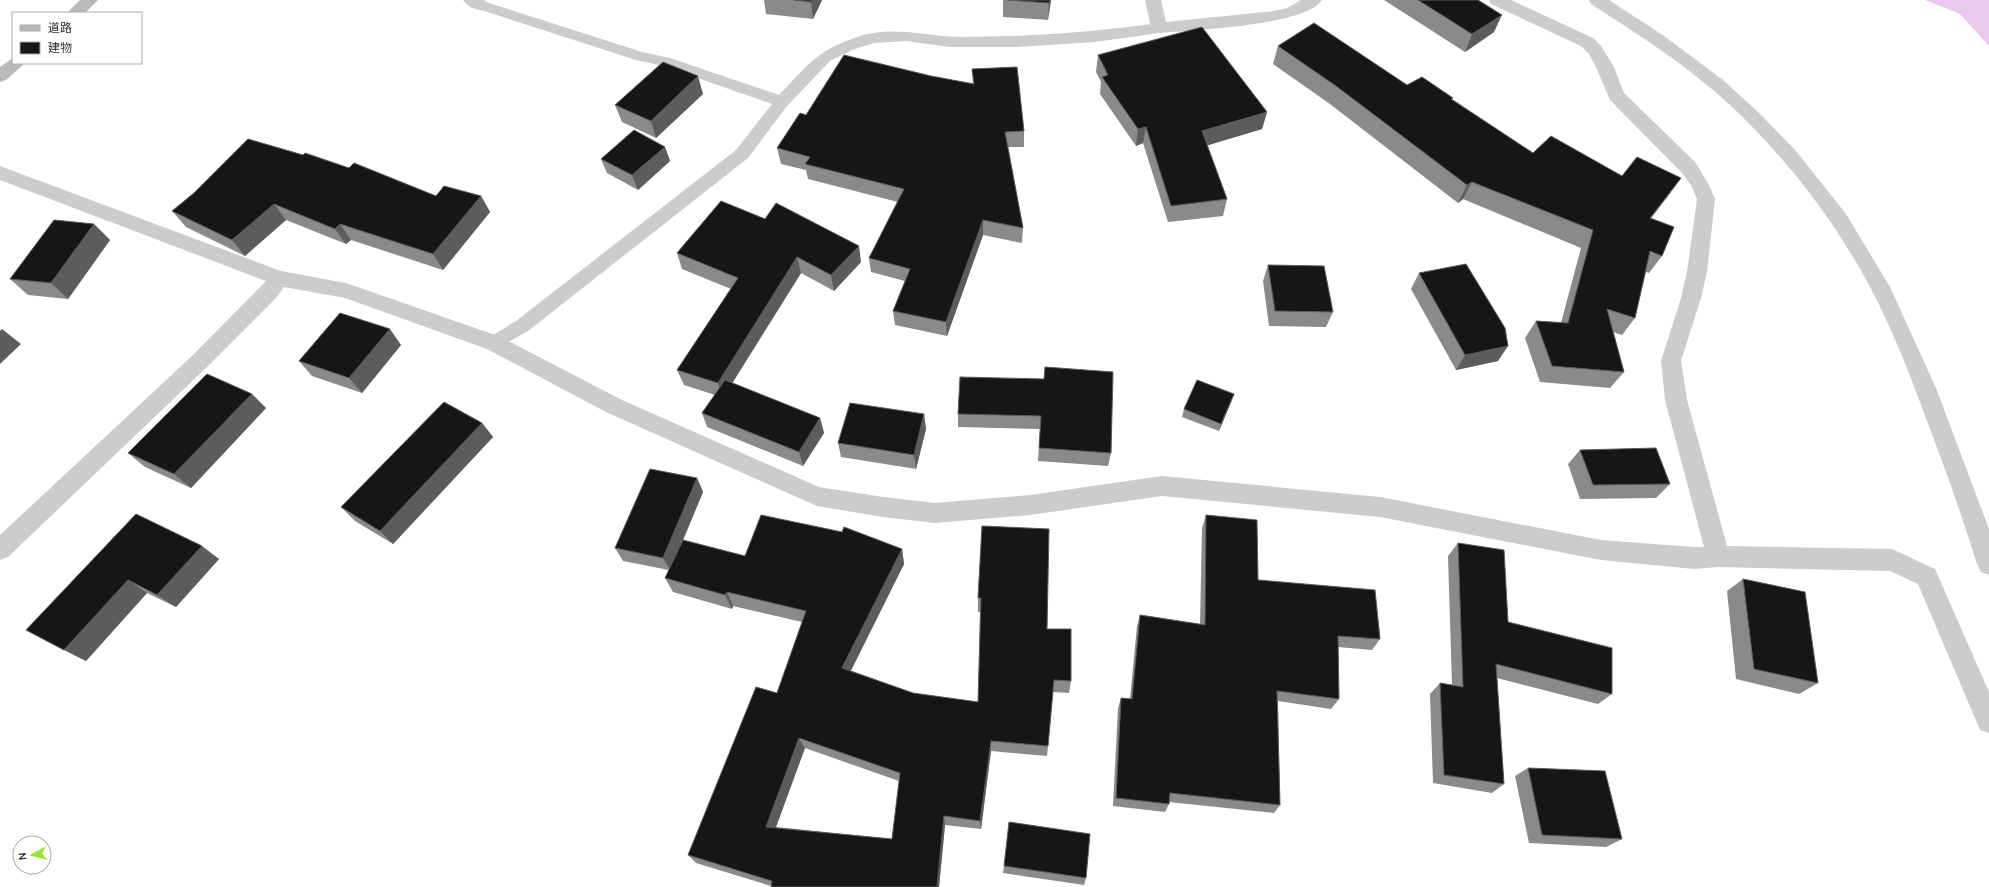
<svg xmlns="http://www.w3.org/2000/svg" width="1989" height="887" font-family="Karla,'Noto Sans JP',sans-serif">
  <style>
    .water { fill: #e9c9ec }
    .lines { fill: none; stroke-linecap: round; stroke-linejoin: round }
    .lane { fill: #ccc; fill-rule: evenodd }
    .street { fill: #ccc; fill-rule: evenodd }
    .secondary { fill: #b9b9b9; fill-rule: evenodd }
    .wall { fill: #8a8a8a; fill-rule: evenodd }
    .shaded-wall { fill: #5c5c5c }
    .building { fill: #161616; stroke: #5c5c5c; fill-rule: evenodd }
  </style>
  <rect width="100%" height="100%" fill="#fff"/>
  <!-- water -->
  <path class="water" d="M 1925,0 L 1989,0 L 1989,46 L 1960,14 Z"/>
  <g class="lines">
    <!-- lane -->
    <path class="lane" d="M 483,1 L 642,52 L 670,58 L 779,95 C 792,82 805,65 820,55 C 833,45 856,36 873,33 C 903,28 933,37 963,37 C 1029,37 1094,32 1159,23 L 1164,25 L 1166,28 L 1164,31 L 1159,33 L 1095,42 L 1017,47 L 950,47 L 906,41 L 874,43 L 852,50 L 830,61 L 787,106 L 748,158 L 528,331 L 494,350 L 488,348 L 485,343 L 488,338 L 516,321 L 736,150 L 772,104 L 663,66 L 636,60 L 478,9 L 476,6 L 478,3 Z"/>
    <!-- street -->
    <g class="street">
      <path d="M 463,0 L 484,0 L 491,6 L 489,10 C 480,12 468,8 463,0 Z"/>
      <path d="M 1145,0 L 1161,0 L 1166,22 L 1274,11 L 1287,8 L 1301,0 L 1322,0 C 1305,26 1192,30 1159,33 L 1153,32 L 1151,28 Z"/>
      <path d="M 1489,0 L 1511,0 L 1593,38 L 1601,46 L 1614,67 L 1624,93 L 1695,162 L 1708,183 L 1715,199 L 1707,272 L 1701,298 L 1681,361 L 1687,400 L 1727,546 L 1892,549 L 1935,569 L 1989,692 L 1989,733 L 1980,730 L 1918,584 L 1890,571 L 1718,567 L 1694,569 L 1601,560 L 1380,517 L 1162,496 L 1030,515 L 935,523 L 883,517 L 817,506 L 606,412 L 487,349 L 345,298 L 284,287 L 276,298 L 207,367 L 8,557 L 0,560 L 0,535 L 193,355 L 266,281 L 0,180 L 0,166 L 281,271 L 346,283 L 501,337 L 622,400 L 819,487 L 883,497 L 935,503 L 1030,495 L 1162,476 L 1380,497 L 1601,540 L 1694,547 L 1704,547 L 1665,400 L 1661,361 L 1681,298 L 1687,272 L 1697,199 L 1691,185 L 1681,172 L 1610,100 L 1596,67 L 1589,54 L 1581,46 L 1491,4 Z"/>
      <path d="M 1589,0 L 1609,0 L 1664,36 L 1723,80 L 1759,113 L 1796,151 L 1846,214 L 1890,287 L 1936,388 L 1989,529 L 1989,575 L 1981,572 L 1977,564 C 1962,516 1945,468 1927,421 C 1908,369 1887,315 1859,267 C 1824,207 1781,153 1730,105 C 1688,66 1639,35 1591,4 Z"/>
    </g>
    <!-- secondary -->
    <g class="secondary">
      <path d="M 80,0 L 98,0 L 85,13 L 67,13 Z"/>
      <path d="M 13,58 L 13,63 L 25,63 L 6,80 L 0,82 L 0,67 Z"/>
    </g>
  </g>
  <!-- wall -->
  <g class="wall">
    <path d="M 764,0 L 822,0 L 813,19 L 766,14 Z"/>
    <path d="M 1003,0 L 1051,0 L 1048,20 L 1003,17 Z"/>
    <path d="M 1384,0 L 1478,0 L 1494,32 L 1465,52 Z"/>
    <path d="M 1278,46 L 1452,99 L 1533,153 L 1622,176 L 1681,178 L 1651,218 L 1662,256 L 1649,273 L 1646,272 L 1635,318 L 1622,335 L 1613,332 L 1624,372 L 1610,388 L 1540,382 L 1525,338 L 1536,321 L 1561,323 L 1581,248 L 1463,199 L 1458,203 L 1330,104 L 1273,64 Z"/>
    <path d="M 1098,55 L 1267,112 L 1262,129 L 1207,145 L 1227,199 L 1223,216 L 1168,222 L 1143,143 L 1136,146 L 1100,94 L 1101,82 L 1096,72 Z"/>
    <path d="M 972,69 L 1024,131 L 1024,147 L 1008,147 L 1023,228 L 1022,243 L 983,235 L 947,336 L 895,325 L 893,311 L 905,281 L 871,272 L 869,258 L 898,202 L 808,179 L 806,170 L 781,164 L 777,148 L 806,115 L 931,76 L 973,84 Z"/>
    <path d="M 703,94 L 656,138 L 622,122 L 615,105 Z"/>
    <path d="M 665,147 L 670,161 L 638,190 L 607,173 L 601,159 Z"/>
    <path d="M 303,155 L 436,196 L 481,196 L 490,212 L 443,270 L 351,240 L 346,244 L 286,220 L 245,256 L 186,227 L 172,211 Z"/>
    <path d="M 721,201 L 861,262 L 834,291 L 801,273 L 732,383 L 820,418 L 824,433 L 803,466 L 707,427 L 702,413 L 715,395 L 684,385 L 677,370 L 731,289 L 682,269 L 677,253 Z"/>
    <path d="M 94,224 L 110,240 L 68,299 L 28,295 L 10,279 Z"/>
    <path d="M 1268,265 L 1333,312 L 1326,327 L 1269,326 L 1263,281 Z"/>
    <path d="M 1419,273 L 1498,361 L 1456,370 L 1411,289 Z"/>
    <path d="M 401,345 L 362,393 L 312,376 L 299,361 Z"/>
    <path d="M 1044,379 L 1111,453 L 1108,466 L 1038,461 L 1040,429 L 958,427 L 958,414 Z"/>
    <path d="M 1234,394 L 1231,402 L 1219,431 L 1182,417 L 1184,409 Z"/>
    <path d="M 266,408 L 191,488 L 145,467 L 128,453 Z"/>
    <path d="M 924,414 L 926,429 L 916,469 L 841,457 L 838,443 Z"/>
    <path d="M 482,423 L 493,437 L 393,544 L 355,521 L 341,507 Z"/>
    <path d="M 1580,450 L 1670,484 L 1656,498 L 1580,499 L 1568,464 Z"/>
    <path d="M 697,478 L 703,492 L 680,548 L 745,556 L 902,549 L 904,564 L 851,671 L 913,693 L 978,702 L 980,612 L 978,612 L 978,598 L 982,526 L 1047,629 L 1071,681 L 1069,693 L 1053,692 L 1048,746 L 1047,756 L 991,751 L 981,829 L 945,825 L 939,887 L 771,887 L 771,886 L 696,863 L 688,855 L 777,693 L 802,622 L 733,606 L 732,609 L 673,592 L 665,578 L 669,570 L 623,561 L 615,548 ZM 805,748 L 899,781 L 892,839 L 776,827 Z"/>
    <path d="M 136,514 L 219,559 L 176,607 L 147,593 L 86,661 L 26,630 Z"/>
    <path d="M 1206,515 L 1258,580 L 1380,639 L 1372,650 L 1338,647 L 1339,699 L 1331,709 L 1278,701 L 1280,805 L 1274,813 L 1169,802 L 1169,804 L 1165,812 L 1113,806 L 1118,708 L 1121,698 L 1130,699 L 1137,626 L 1140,615 L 1200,624 L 1202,528 Z"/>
    <path d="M 1458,543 L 1508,622 L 1612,694 L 1598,704 L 1497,678 L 1504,784 L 1492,793 L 1433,783 L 1430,694 L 1440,683 L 1452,685 L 1448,556 Z"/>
    <path d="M 1743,579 L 1818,683 L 1799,694 L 1736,679 L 1727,591 Z"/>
    <path d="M 1528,768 L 1622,839 L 1606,847 L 1529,843 L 1515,776 Z"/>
    <path d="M 1004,866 L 1086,878 L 1084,885 L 1003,873 Z"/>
  </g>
  <!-- shaded-wall -->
  <g class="shaded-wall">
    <path d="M 811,0 L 822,0 L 813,19 L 811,2 Z"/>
    <path d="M 1050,0 L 1051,0 L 1048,20 L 1049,3 Z"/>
    <path d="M 1502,15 L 1494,32 L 1465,52 L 1472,34 Z"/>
    <path d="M 698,76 L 703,94 L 656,138 L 651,121 Z"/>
    <path d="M 1267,112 L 1262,129 L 1199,148 L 1202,131 Z"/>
    <path d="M 1146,127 L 1143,143 L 1136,146 L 1138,129 Z"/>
    <path d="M 665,147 L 670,161 L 638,190 L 632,175 Z"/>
    <path d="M 1681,178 L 1668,196 L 1638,235 L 1650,218 Z"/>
    <path d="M 1472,182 L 1463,199 L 1458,203 L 1467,185 Z"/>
    <path d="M 481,196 L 490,212 L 443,270 L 433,254 Z"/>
    <path d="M 274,204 L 286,220 L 245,256 L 232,240 Z"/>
    <path d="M 983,220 L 983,235 L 947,336 L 946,322 Z"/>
    <path d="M 94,224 L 110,240 L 68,299 L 51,283 Z"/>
    <path d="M 340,224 L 351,240 L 346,244 L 335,229 Z"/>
    <path d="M 859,246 L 861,262 L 834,291 L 831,275 Z"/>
    <path d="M 797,257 L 801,273 L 723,398 L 718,383 Z"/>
    <path d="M 2,329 L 21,344 L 0,364 L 0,331 Z"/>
    <path d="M 390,329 L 401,345 L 362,393 L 349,378 Z"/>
    <path d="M 1508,346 L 1498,361 L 1456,370 L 1465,355 Z"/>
    <path d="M 252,394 L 266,408 L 191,488 L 174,474 Z"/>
    <path d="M 1234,394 L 1231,402 L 1219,431 L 1221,424 Z"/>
    <path d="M 924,414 L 926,429 L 916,469 L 914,455 Z"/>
    <path d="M 820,418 L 824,433 L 803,466 L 799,452 Z"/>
    <path d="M 482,423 L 493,437 L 393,544 L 380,531 Z"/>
    <path d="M 697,478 L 703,492 L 670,570 L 663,558 Z"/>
    <path d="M 202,546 L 219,559 L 176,607 L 157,595 Z"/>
    <path d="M 902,549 L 904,564 L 846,680 L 842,668 Z"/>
    <path d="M 128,580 L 147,593 L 86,661 L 64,650 Z"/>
    <path d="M 727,592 L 733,606 L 732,609 L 725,595 Z"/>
    <path d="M 799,738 L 805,748 L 773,835 L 766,827 Z"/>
    <path d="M 991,741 L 991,751 L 981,829 L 980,821 Z"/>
    <path d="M 944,816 L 945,825 L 939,887 L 937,887 Z"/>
  </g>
  <!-- building -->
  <g class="building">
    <path d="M 794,0 L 811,0 L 811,2 Z"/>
    <path d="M 1007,0 L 1050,0 L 1049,3 Z"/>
    <path d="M 1418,0 L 1478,0 L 1502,15 L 1472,34 Z"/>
    <path d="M 1314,23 L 1407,85 L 1422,77 L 1453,98 L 1451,99 L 1533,153 L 1551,136 L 1622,176 L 1637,157 L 1681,178 L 1650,218 L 1674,227 L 1662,256 L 1650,251 L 1635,318 L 1607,309 L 1624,372 L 1552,366 L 1536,321 L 1568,323 L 1593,230 L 1472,182 L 1467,185 L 1336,86 L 1278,46 Z"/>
    <path d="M 1202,27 L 1267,112 L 1202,131 L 1227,199 L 1171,206 L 1146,127 L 1138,129 L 1102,77 L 1108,75 L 1098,55 Z"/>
    <path d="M 844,55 L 931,76 L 974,84 L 972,69 L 1017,67 L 1024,131 L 1005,132 L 1023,228 L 983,220 L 946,322 L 893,311 L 910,269 L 869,258 L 904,189 L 805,164 L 810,157 L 777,148 L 800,113 L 806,115 Z"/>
    <path d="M 663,62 L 698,76 L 651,121 L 615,105 Z"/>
    <path d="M 634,130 L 665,147 L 632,175 L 601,159 Z"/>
    <path d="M 248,139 L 303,155 L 305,153 L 349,168 L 354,163 L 436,196 L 444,186 L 481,196 L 433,254 L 340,224 L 335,229 L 274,204 L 232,240 L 172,211 L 194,193 Z"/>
    <path d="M 721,201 L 765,219 L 776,203 L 859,246 L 831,275 L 797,257 L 718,383 L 677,370 L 738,278 L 677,253 Z"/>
    <path d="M 54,220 L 94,224 L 51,283 L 10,279 Z"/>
    <path d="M 1466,264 L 1505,328 L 1508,346 L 1465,355 L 1419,273 Z"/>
    <path d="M 1268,265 L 1324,266 L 1333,312 L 1275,311 Z"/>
    <path d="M 340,313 L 390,329 L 349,378 L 299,361 Z"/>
    <path d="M 1045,367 L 1113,372 L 1111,453 L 1039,448 L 1041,416 L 958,414 L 960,377 L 1044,379 Z"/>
    <path d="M 207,374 L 252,394 L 174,474 L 128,453 Z"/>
    <path d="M 725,380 L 820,418 L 799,452 L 702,413 Z"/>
    <path d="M 1197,380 L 1234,394 L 1221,424 L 1184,409 Z"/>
    <path d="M 444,402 L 482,423 L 380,531 L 341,507 Z"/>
    <path d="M 850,403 L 924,414 L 914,455 L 838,443 Z"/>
    <path d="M 1656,448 L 1670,484 L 1593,485 L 1580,450 Z"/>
    <path d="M 650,469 L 697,478 L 663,558 L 615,548 Z"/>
    <path d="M 136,514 L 202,546 L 157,595 L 128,580 L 64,650 L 26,630 Z"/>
    <path d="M 761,515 L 842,532 L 844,527 L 902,549 L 842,668 L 913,693 L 978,702 L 981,598 L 978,598 L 982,526 L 1049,529 L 1047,629 L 1071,629 L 1071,681 L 1054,680 L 1048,746 L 991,741 L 980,821 L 944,816 L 937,887 L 771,887 L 772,881 L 688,855 L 756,687 L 777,693 L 806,611 L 727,592 L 725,595 L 665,578 L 683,540 L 745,556 ZM 799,738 L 900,773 L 892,839 L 766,827 Z"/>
    <path d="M 1206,515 L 1257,520 L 1258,580 L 1375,590 L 1380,639 L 1338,636 L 1339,699 L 1277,691 L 1280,805 L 1170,793 L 1169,804 L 1116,798 L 1121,698 L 1132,699 L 1140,615 L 1205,625 Z"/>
    <path d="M 1458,543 L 1504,550 L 1508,622 L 1612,648 L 1612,694 L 1496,664 L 1504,784 L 1444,775 L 1440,683 L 1463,687 Z"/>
    <path d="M 1743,579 L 1805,592 L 1818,683 L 1754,669 Z"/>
    <path d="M 1528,768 L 1605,771 L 1622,839 L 1542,835 Z"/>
    <path d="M 1009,822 L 1090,834 L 1086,878 L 1004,866 Z"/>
  </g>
  <!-- legend -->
  <rect x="12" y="12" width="130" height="52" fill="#ffffff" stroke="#acacac"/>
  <rect x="20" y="25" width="20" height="6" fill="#b9b9b9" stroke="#acacac"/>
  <text x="48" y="32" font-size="12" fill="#2f2f2f">道路</text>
  <rect x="20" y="42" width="20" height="12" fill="#161616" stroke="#acacac"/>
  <text x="48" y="52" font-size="12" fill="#2f2f2f">建物</text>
  <!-- north arrow -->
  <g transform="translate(32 855) rotate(263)"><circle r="19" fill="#ffffff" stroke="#acacac"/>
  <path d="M0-3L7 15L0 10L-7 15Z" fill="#96e730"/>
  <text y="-6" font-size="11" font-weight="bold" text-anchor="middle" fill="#2f2f2f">N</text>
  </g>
</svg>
